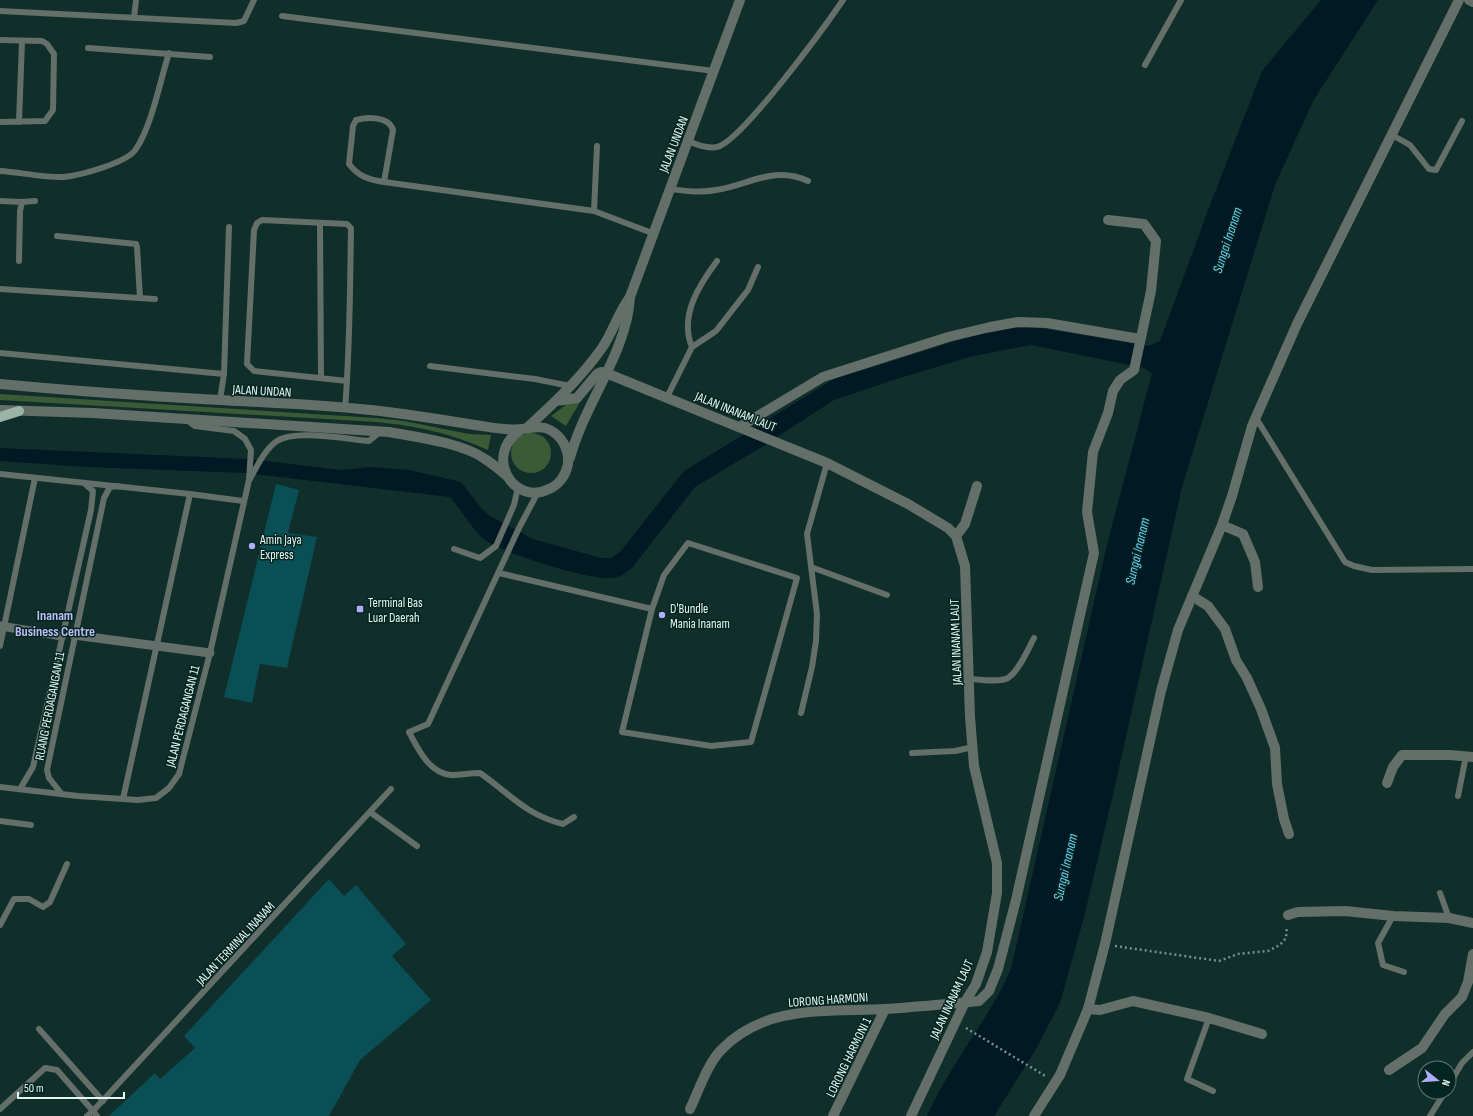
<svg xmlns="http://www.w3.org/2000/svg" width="1473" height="1116" font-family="'Sofia Sans Condensed',sans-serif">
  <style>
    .green { fill: #3a5b36 }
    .water { fill: #001924 }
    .building { fill: #094f55 }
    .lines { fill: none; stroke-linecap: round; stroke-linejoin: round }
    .path { stroke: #77908c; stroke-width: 2.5; stroke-dasharray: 2 3; stroke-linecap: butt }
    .service { stroke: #636f68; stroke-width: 6 }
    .pedestrian { stroke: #636f68; stroke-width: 9 }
    .minor { stroke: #636f68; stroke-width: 10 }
    .tertiary { stroke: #636f68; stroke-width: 10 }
    .primary { stroke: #9cb4a7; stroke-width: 10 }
    .poi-dot { fill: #b0adfa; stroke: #052521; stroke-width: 1.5 }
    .labels { text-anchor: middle; stroke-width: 3; stroke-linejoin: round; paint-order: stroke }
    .street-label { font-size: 13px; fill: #e5f7f3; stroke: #052521 }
    .poi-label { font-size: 13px; fill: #e5f7f3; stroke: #052521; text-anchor: start }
    .water-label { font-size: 14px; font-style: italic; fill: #6ad1f6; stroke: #052521 }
    .neighbourhood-label { font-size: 14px; font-weight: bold; fill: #bebdf6; stroke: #052521 }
  </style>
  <rect width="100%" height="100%" fill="#102f2b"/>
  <!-- green -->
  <g class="green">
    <path d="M 594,378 L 566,426 L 551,416 L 571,401 Z"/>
    <path d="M 0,394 L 376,418 L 404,421 L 469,434 L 491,435 L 488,450 C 450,433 417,426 376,422 L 0,400 Z"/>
    <circle cx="531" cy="453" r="20"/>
  </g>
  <!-- water -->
  <path class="water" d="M 1321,0 L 1378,0 L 1313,101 L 1275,185 L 1182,487 L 1114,790 L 1084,917 L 1060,1003 L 1035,1051 L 994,1116 L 927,1116 C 950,1064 988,1021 1011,969 L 1107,545 L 1152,373 L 1144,368 L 1031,345 L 973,356 L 896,379 L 834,400 L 760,448 L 695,487 L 632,568 C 625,573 619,578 610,578 C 585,579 506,554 485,540 C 475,533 459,507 450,497 L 245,473 L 87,467 L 0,461 L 0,448 L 248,459 L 342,470 L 370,467 L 409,470 L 461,482 L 482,509 L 490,516 L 533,539 L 601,558 L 611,558 L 620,552 L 684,471 L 834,379 L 969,337 L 1014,328 L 1034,327 L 1148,346 L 1160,341 L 1210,205 L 1262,71 Z"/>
  <!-- building -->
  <g class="building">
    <path d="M 276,484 L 299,490 L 288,533 L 317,537 L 287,668 L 260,664 L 252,703 L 224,697 Z"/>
    <path d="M 329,879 L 344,896 L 356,885 L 406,944 L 392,956 L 431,1000 L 360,1060 L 329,1116 L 109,1116 L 155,1073 L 160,1079 L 195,1048 L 184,1036 Z"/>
  </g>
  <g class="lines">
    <!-- path -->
    <g class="path">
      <path d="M 1115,946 L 1219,961 L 1238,954 L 1268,951 L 1280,945 L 1286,938 L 1287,926"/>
      <path d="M 966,1028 L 1047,1077"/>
    </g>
    <!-- service -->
    <g class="service">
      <path d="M 0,11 L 236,23 L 244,21 L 254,0"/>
      <path d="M 282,16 L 714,71"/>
      <path d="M 134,18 L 136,0"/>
      <path d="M 0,40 L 42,41 L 47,44 L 54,54 L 53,110 L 45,121 L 0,122"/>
      <path d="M 88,48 L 210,57"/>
      <path d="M 1145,65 L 1181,0"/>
      <path d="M 19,122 L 22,41"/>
      <path d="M 1392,135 L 1410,145 L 1429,169 L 1436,170 L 1462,121"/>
      <path d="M 688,141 C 697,145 707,149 717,147 C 741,142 826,25 843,0"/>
      <path d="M 0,171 C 19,172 46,178 64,177 C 81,175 127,163 136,149 C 152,125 160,81 169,53"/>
      <path d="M 384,182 L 393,130 C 389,116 367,117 356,120 L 353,126 L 349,164 C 358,176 369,180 384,182 L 594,211 L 652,233"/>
      <path d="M 669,189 C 685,191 700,193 716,190 C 749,185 774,165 808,181"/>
      <path d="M 0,201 L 22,202 L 20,211 L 19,261"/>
      <path d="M 22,202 L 35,201"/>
      <path d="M 594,211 L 597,146"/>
      <path d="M 320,224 L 321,378"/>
      <path d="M 57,236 L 136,244 L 137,247 L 140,298"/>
      <path d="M 0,289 L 155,299"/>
      <path d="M 692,347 C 679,316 699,285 717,261"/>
      <path d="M 0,353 L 224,374 L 229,227"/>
      <path d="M 430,366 L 535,379 L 570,386"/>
      <path d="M 667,397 L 692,347 L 716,331 L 748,290 L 758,267"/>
      <path d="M 220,400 L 224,374"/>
      <path d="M 345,409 C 350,349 350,288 351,228 L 347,224 L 262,220 L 257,223 L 254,230 L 247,364 L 254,371 L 347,381"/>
      <path d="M 1256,418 L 1345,562 L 1354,566 L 1372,570 L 1473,569"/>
      <path d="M 0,474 L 190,494 L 243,501"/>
      <path d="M 250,479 C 257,466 265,449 277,441 C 295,429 347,439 369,441 L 380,432"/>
      <path d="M 538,492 L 519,528 L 428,724 L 409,732 C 418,749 429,773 451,775 C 461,775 470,773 480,773 C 510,794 526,815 563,824 L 574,817"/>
      <path d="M 454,549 L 480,558 L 496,546 L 514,505 L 518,487"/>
      <path d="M 811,567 L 887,595"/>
      <path d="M 499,573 L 652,609 L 664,575 L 688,543 L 797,578 L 751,742 L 711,746 L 622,732 L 652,609"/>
      <path d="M 0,646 L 35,478"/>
      <path d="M 970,679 C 980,679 998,683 1008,678 C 1019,671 1028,649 1034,638"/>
      <path d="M 801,713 L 812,667 L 816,641 L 817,614 L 807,534 L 827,463"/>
      <path d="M 912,753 L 955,751 L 973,747"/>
      <path d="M 0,787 L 78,796 L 138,800 L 156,798 L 169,788 L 179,774 L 210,653 L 249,480 L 251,450 L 245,439 L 234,431 L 195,426 L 187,420"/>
      <path d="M 20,789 L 33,767 L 91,510 L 93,491 L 84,483"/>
      <path d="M 61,793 L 49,778 L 47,770 L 104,498 L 110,487 L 118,486"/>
      <path d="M 1458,796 L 1466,756"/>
      <path d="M 123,799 L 190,494"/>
      <path d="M 370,812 L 417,846"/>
      <path d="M 0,821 L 31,825"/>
      <path d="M 1440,893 L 1449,918"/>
      <path d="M 1393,916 L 1378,943 L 1383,965 L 1404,972"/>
      <path d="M 0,925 L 14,899 L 29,899 L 43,907 L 50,902 L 67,864"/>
      <path d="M 1209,1018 L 1187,1079 L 1213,1091"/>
      <path d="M 39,1029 L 103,1101"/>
      <path d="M 1449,1085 L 1462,1063 L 1473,1052"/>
      <path d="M 0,1109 L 45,1068 L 57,1070 L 93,1111 L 87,1116"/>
      <path d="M 97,1116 L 93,1111 L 391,789"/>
      <path d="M 1430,1116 L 1445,1092"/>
    </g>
    <!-- pedestrian -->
    <g class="pedestrian">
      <path d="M 0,626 L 62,636"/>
      <path d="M 74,635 L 210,653"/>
    </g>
    <!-- minor -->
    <g class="minor">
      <path d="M 741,426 L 823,377 L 948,337 L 990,327 L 1018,322 L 1047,323 L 1140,339"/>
      <path d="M 1222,525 L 1243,534 L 1255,562 L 1258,587"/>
      <path d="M 956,536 L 965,524 L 977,486"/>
      <path d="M 1192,596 L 1208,606 L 1225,629 L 1236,660 L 1247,678 L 1261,709 L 1275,748 L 1277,784 L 1284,819 L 1289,834"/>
      <path d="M 1387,783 L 1393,767 L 1402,755 L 1450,755 L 1473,757"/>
      <path d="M 1288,915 L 1298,912 L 1345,911 L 1393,916 L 1449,918 L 1473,923"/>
      <path d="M 1088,1009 L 1100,1010 L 1133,1001 L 1209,1018 L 1262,1034"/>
      <path d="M 1389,1070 L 1422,1048 L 1445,1014 L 1462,997 L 1468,982 L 1473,954"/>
      <path d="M 690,1109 C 699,1090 707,1065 721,1050 C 765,1004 827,1012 885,1009 C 916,1007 948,1004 979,1001 L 989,991 L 998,969 L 1016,900 L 1094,553 L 1087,512 L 1093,452 L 1108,413 L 1113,391 L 1120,380 L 1134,370 L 1151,291 L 1156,241 L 1144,224 L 1108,220"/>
      <path d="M 833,1116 L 885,1009"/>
      <path d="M 1034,1116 L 1060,1075 L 1088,1009 L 1105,944 L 1161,691 L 1178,630 L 1222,525 L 1232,496 L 1252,426 L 1297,324 L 1459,0"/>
    </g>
    <!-- tertiary -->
    <g class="tertiary">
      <path d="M 1469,0 L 1473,2"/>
      <path d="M 0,384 C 73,391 146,396 219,400 C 275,403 332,405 388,412 C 419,416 450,421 482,426 C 494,428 510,431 522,429 C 532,428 541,425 550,430 C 563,437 569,450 568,464 C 566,475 559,485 549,489 C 513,507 482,454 522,429"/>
      <path d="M 556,401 L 577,398 L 597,374 L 601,372 L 606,373 L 827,463 L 908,504 L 948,528 L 956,536 L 965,566 L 970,717 L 974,766 L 997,863 L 997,893 L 987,952 L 976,984 L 965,1002 L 911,1116"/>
      <path d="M 0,410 L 93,413 L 389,432 C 416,437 463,443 485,459 C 493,464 500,470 507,476"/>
      <path d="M 528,427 C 554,403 581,378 602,348 C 613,332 618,313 630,297"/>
      <path d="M 570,458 C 584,404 627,353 630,297 L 740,0"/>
    </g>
    <!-- primary -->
    <path class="primary" d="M 0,417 L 19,411"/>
  </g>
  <!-- markers -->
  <g class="poi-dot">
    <circle cx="252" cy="546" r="4"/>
    <rect x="356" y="605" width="8" height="8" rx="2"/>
    <circle cx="662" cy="615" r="4"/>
  </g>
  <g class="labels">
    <!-- street labels -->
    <g class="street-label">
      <text transform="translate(673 144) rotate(-69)" y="5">JALAN UNDAN</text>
      <text transform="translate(262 390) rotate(3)" y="5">JALAN UNDAN</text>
      <text transform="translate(736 411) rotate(22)" y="5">JALAN INANAM LAUT</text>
      <text transform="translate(955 642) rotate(-92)" y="5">JALAN INANAM LAUT</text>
      <text transform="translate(49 706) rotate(-79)" y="5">RUANG PERDAGANGAN 11</text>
      <text transform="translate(182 716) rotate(-76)" y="5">JALAN PERDAGANGAN 11</text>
      <text transform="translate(235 943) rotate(-47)" y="5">JALAN TERMINAL INANAM</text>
      <text transform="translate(828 999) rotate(-4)" y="5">LORONG HARMONI</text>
      <text transform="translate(951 999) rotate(-65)" y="5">JALAN INANAM LAUT</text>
      <text transform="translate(848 1057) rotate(-64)" y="5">LORONG HARMONI 1</text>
    </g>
    <!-- poi labels -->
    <g class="poi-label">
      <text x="260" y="544">Amin Jaya<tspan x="260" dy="15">Express</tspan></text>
      <text x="368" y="607">Terminal Bas<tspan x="368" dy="15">Luar Daerah</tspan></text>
      <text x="670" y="613">D'Bundle<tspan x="670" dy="15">Mania Inanam</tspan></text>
    </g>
    <!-- water labels -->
    <g class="water-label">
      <text transform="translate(1227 240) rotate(-72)" y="5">Sungai Inanam</text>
      <text transform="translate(1137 551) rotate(-77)" y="5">Sungai Inanam</text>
      <text transform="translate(1065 867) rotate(-77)" y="5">Sungai Inanam</text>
    </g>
    <!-- neighbourhood labels -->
    <g class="neighbourhood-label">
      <text x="55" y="620">Inanam<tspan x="55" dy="16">Business Centre</tspan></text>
    </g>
  </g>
  <!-- north arrow -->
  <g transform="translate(1437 1080) rotate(107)"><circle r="19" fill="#052521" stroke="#5f7975"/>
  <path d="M0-3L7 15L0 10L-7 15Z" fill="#b0adfa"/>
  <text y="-6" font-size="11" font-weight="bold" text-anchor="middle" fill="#e5f7f3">N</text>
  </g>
  <!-- scale -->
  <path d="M18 1092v6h106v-6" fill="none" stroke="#e5f7f3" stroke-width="2"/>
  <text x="24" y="1092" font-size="12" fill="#e5f7f3" stroke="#052521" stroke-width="3" paint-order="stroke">50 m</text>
</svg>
